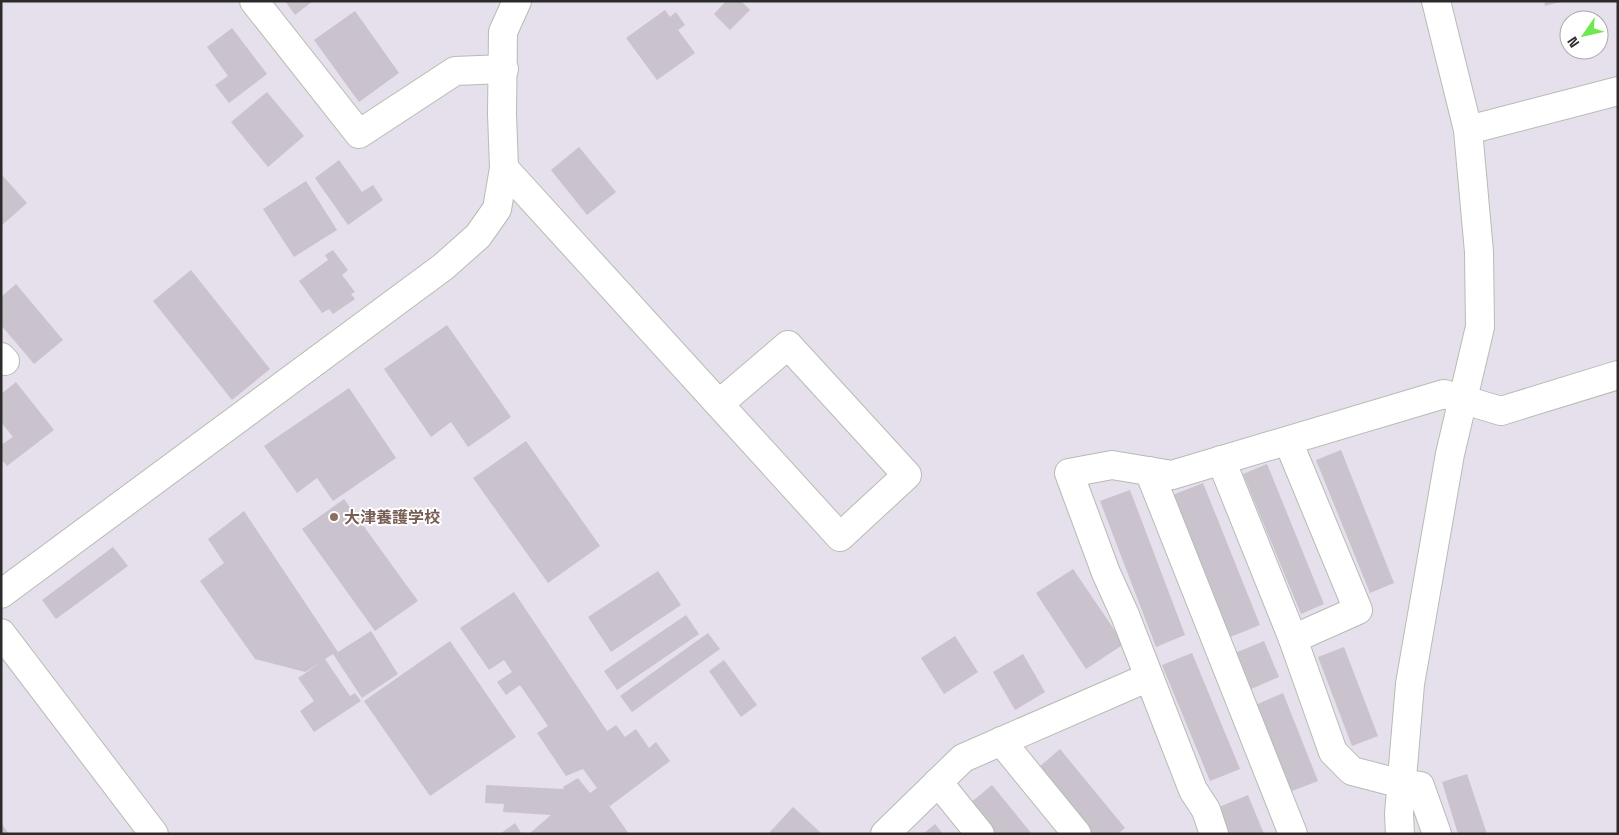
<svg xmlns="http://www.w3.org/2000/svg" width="1619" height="835" font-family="'Space Grotesk','Noto Sans JP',sans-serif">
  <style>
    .building { fill: #cac3ce }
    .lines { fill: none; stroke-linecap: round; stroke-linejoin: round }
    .minor-casing { stroke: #b5bdb2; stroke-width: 30 }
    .tertiary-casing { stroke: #b5bdb2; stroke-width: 30 }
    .minor { stroke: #fff; stroke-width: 28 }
    .tertiary { stroke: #fff; stroke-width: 28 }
    .education-dot { fill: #8d6e63; stroke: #fff; stroke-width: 2 }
    .labels { text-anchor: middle; stroke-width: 4; stroke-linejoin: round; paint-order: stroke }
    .education-label { font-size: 16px; font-weight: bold; fill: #785e54; stroke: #fff; text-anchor: start }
  </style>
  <rect width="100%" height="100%" fill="#e6dfec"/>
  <!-- building -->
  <g class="building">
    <path d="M 285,1 L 313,1 L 295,15 Z"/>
    <path d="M 726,1 L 741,1 L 750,10 L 730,30 L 714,14 Z"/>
    <path d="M 1544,1 L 1560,1 L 1560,2 L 1545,6 Z"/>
    <path d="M 665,10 L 670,17 L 676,12 L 685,25 L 678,30 L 695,53 L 657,80 L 626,38 Z"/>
    <path d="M 355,11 L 399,73 L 359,102 L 314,40 Z"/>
    <path d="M 232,28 L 267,74 L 229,103 L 215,85 L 228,76 L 207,47 Z"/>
    <path d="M 267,92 L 304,136 L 268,167 L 231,122 Z"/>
    <path d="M 579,147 L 616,192 L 587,215 L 551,170 Z"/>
    <path d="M 339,160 L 362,192 L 373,185 L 383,200 L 348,225 L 315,178 Z"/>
    <path d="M 1,174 L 27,203 L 1,226 Z"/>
    <path d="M 306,181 L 337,230 L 294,257 L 263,209 Z"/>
    <path d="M 333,250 L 348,270 L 342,275 L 355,292 L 351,294 L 355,299 L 333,314 L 329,309 L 322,313 L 299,281 L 328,260 L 325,255 Z"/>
    <path d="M 191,270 L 270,369 L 232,400 L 153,301 Z"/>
    <path d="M 16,284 L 63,340 L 34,364 L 1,325 L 1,297 Z"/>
    <path d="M 447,325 L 511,417 L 468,447 L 451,422 L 431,437 L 384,369 Z"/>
    <path d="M 16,382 L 54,430 L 7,466 L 1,459 L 1,445 L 13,437 L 1,422 L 1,394 Z"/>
    <path d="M 349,388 L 396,458 L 333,501 L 317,478 L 297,493 L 264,446 Z"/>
    <path d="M 526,441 L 600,546 L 548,583 L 473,478 Z"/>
    <path d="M 1341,450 L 1394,583 L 1370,593 L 1316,460 Z"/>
    <path d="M 1267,464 L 1324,604 L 1301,614 L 1243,474 Z"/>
    <path d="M 1203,483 L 1260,625 L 1228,638 L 1170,496 Z"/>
    <path d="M 1130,490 L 1185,635 L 1156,647 L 1100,501 Z"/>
    <path d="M 344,499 L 418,601 L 375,631 L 302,529 Z"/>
    <path d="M 244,511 L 338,652 L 371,631 L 398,674 L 362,698 L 333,654 L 325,659 L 350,696 L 355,693 L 361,701 L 314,732 L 300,711 L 314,701 L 298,678 L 320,663 L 305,672 L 255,659 L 200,581 L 224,563 L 208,539 Z"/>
    <path d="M 113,547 L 128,566 L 56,619 L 42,600 Z"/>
    <path d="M 1073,569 L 1124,644 L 1086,669 L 1036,593 Z"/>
    <path d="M 658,571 L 681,605 L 611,652 L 588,617 Z"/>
    <path d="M 514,592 L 607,731 L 616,725 L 625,737 L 636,729 L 649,748 L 656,742 L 670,761 L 610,806 L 606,801 L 629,834 L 529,834 L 551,815 L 503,812 L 504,804 L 485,803 L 486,785 L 564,789 L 563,787 L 578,778 L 590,793 L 597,788 L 583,769 L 566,776 L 537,733 L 548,726 L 520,685 L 506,695 L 497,682 L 512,672 L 504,660 L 489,670 L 460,628 Z"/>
    <path d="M 686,615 L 699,634 L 617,690 L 604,671 Z"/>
    <path d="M 708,633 L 720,649 L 632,712 L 620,696 Z"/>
    <path d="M 955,636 L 978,672 L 944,694 L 921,658 Z"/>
    <path d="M 450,641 L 516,737 L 430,796 L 364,701 Z"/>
    <path d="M 1264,641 L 1279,677 L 1251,689 L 1235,653 Z"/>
    <path d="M 1344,647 L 1378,736 L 1352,746 L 1318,657 Z"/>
    <path d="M 1192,653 L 1240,769 L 1210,781 L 1162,665 Z"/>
    <path d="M 1023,654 L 1045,692 L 1015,710 L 993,672 Z"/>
    <path d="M 724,660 L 757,705 L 741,717 L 709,671 Z"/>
    <path d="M 1283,693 L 1318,781 L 1287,793 L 1253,706 Z"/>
    <path d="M 1060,749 L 1125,828 L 1118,834 L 1092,834 L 1038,768 Z"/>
    <path d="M 1467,774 L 1487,834 L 1458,834 L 1442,782 Z"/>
    <path d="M 992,785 L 1032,834 L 994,834 L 969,804 Z"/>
    <path d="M 1248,795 L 1264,834 L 1229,834 L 1219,807 Z"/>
    <path d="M 793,807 L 822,834 L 768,834 Z"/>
    <path d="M 1,823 L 9,834 L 1,834 Z"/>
    <path d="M 515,823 L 522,834 L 500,834 Z"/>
    <path d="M 935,824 L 943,834 L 923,834 Z"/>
  </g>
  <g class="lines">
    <defs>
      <g id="minor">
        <path d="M 254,1 L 359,134 L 455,71 L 504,69"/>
        <path d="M 1468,130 L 1618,91"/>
        <path d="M 504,168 L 840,537 L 907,475 L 788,345 L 719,404"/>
        <path d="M 1,357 L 5,361"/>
        <path d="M 1288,441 L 1358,610 L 1293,639 L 1333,752 L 1352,771 L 1402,784 L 1420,786 L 1437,834"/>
        <path d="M 1221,460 L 1293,639"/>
        <path d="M 1149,471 L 1293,834"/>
        <path d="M 1,594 L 443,267 L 478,236 L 497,209 L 504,168 L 502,114 L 503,32 L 517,1"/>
        <path d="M 1001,741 L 1077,834"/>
        <path d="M 938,782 L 980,834"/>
        <path d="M 885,834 L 963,758 L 1149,677"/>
        <path d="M 1214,834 L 1206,810 L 1193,790 L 1125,615 L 1106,573 L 1069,473 L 1112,465 L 1172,475 L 1444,394 L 1501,411 L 1618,375"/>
        <path d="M 1400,834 L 1399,814 L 1410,684 L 1450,454 L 1480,327 L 1479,252 L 1468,130 L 1436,1"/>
      </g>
      <path id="tertiary" d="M 1,633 L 154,834"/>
    </defs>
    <!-- minor casing -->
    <use href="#minor" class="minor-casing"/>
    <!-- tertiary casing -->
    <use href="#tertiary" class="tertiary-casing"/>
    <!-- minor -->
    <use href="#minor" class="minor"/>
    <!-- tertiary -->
    <use href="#tertiary" class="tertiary"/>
  </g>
  <!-- markers -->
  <circle class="education-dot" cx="334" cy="517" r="5"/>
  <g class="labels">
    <!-- education labels -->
    <g class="education-label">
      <text x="344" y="523">大津養護学校</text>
    </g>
  </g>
  <!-- border -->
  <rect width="1619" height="835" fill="none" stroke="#2b2b2b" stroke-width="5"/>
  <!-- north arrow -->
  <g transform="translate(1584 35) rotate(236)"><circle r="24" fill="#ffffff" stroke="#aaaaaa"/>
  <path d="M0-4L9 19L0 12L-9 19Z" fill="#6fe94f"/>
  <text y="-8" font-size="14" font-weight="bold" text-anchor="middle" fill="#2b2b2b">N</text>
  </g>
</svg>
